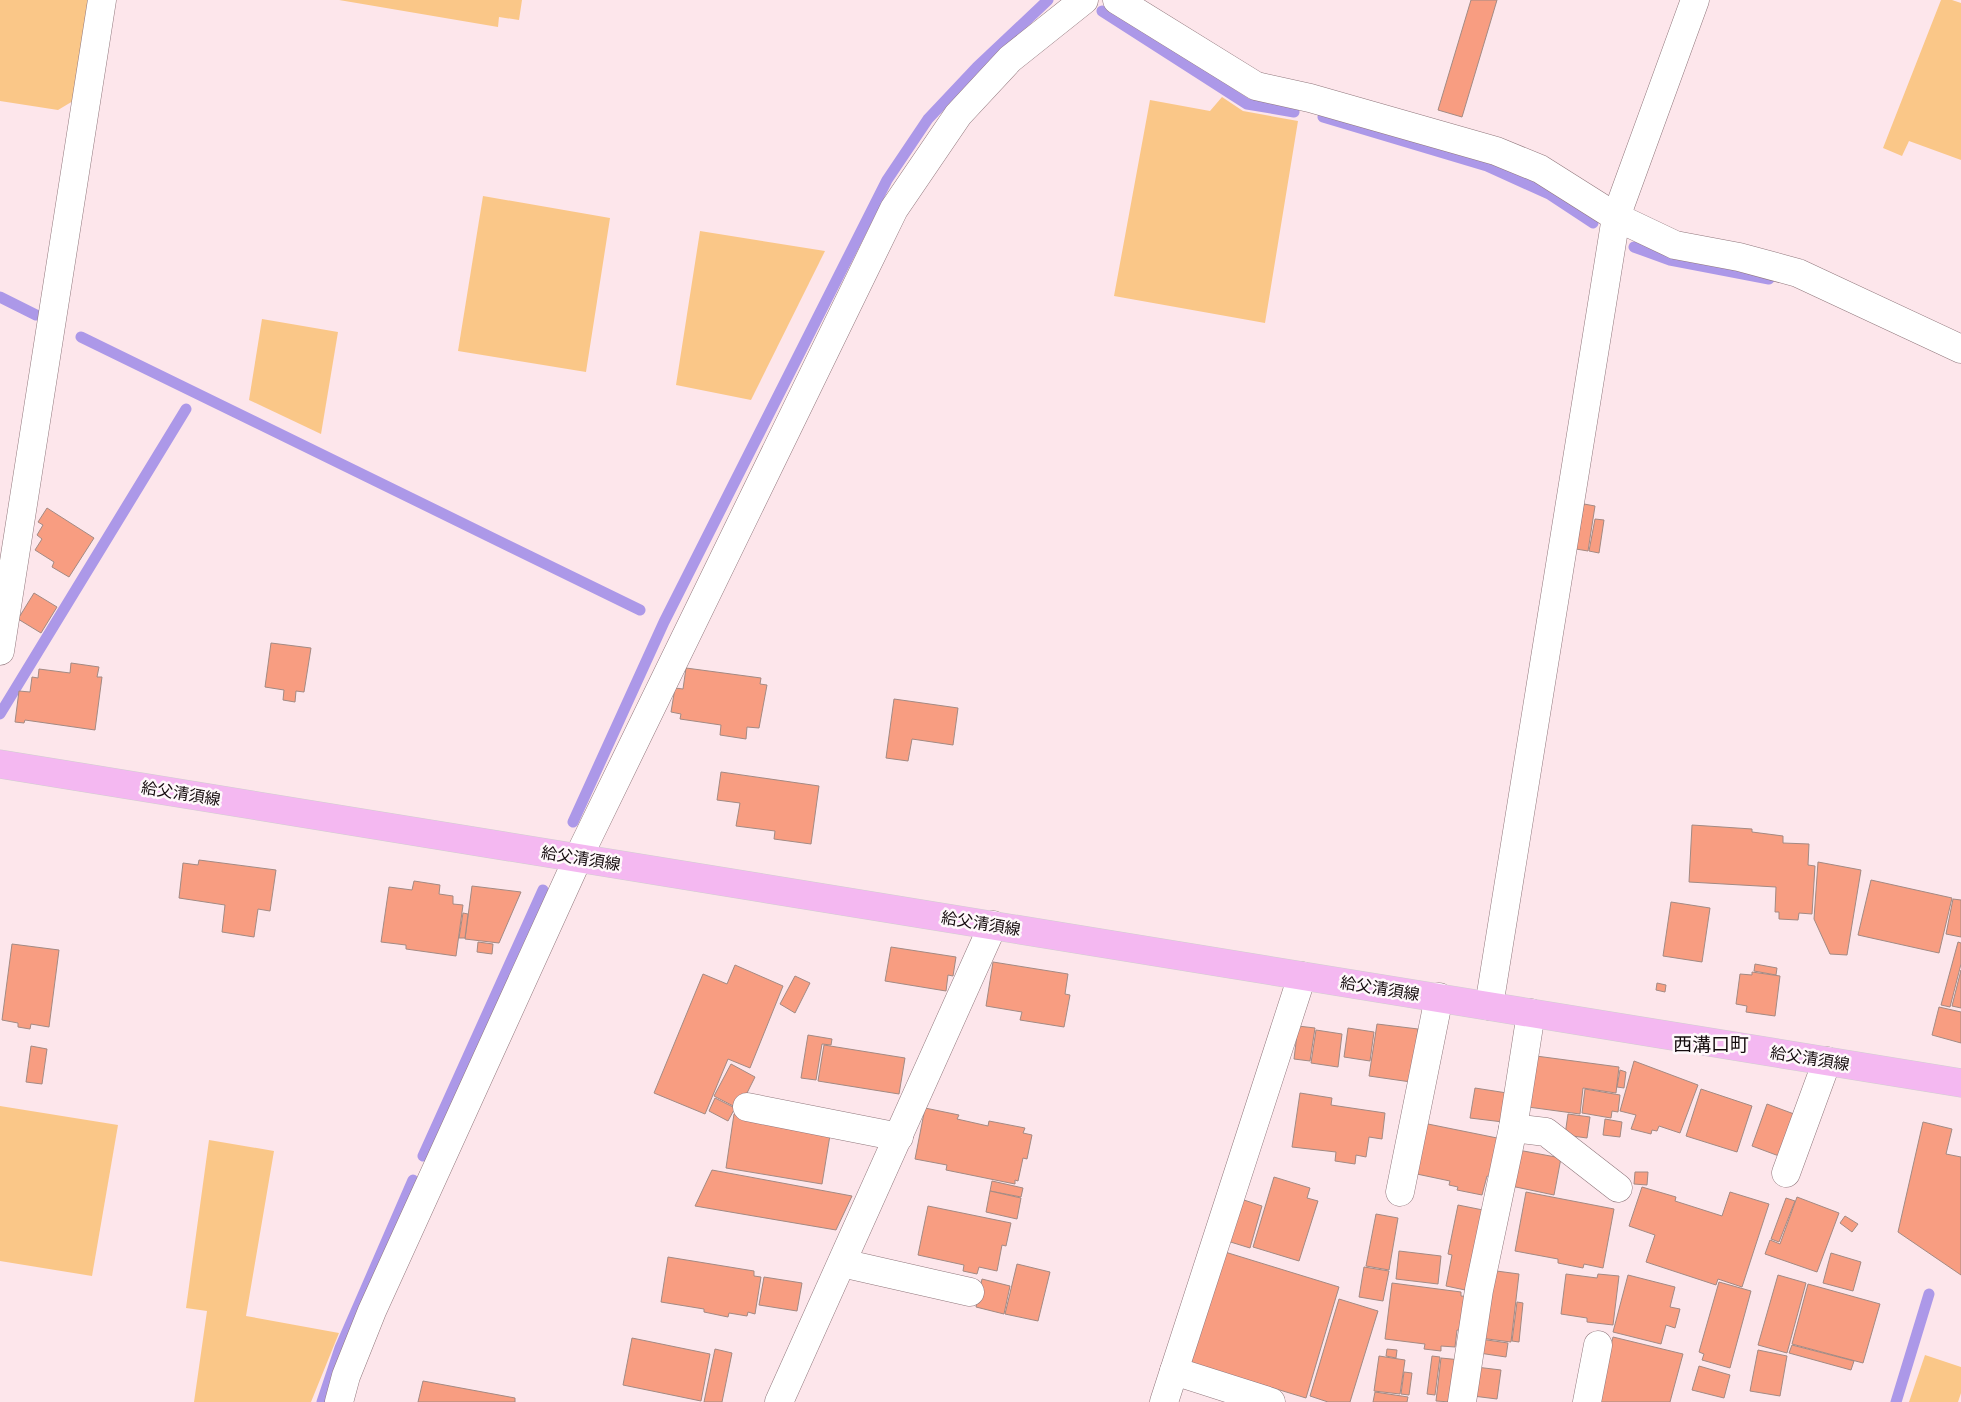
<svg xmlns="http://www.w3.org/2000/svg" width="1961" height="1402" font-family="'PT Sans','Noto Sans JP',sans-serif">
  <style>
    .green { fill: #fac788 }
    .lines { fill: none; stroke-linecap: round; stroke-linejoin: round }
    .stream { stroke: #ac98e8; stroke-width: 11 }
    .building { fill: #f89d81; stroke: #a38a83 }
    .minor-casing { stroke: #90777c; stroke-width: 29 }
    .major-casing { stroke: #d0cecf; stroke-width: 29 }
    .minor { stroke: #fff; stroke-width: 28 }
    .major { stroke: #f4b8f1; stroke-width: 28 }
    .labels { text-anchor: middle; stroke-width: 5; stroke-linejoin: round; paint-order: stroke }
    .street-label { font-size: 16px; fill: #140b0d; stroke: #fef8fa }
    .quarter-label { font-size: 19px; fill: #140b0d; stroke: #fef8fa }
  </style>
  <rect width="100%" height="100%" fill="#fde6eb"/>
  <!-- green -->
  <g class="green">
    <path d="M 0,0 L 89,0 L 73,101 L 58,110 L 0,101 Z"/>
    <path d="M 339,0 L 522,0 L 519,20 L 499,17 L 498,27 Z"/>
    <path d="M 1941,0 L 1952,0 L 1961,3 L 1961,160 L 1909,141 L 1902,156 L 1883,148 Z"/>
    <path d="M 1222,97 L 1243,111 L 1298,121 L 1265,323 L 1114,296 L 1150,100 L 1210,111 Z"/>
    <path d="M 483,196 L 610,218 L 586,372 L 458,351 Z"/>
    <path d="M 700,231 L 825,251 L 751,400 L 676,385 Z"/>
    <path d="M 262,319 L 338,332 L 321,434 L 249,400 Z"/>
    <path d="M 0,1106 L 118,1125 L 92,1276 L 0,1261 Z"/>
    <path d="M 209,1140 L 274,1151 L 246,1316 L 339,1333 L 311,1402 L 194,1402 L 207,1311 L 186,1308 Z"/>
    <path d="M 1925,1355 L 1961,1367 L 1961,1393 L 1958,1402 L 1909,1402 Z"/>
  </g>
  <g class="lines">
    <!-- stream -->
    <g class="stream">
      <path d="M 1102,11 L 1247,104 L 1294,112"/>
      <path d="M 1323,117 L 1487,166 L 1549,194 L 1593,223"/>
      <path d="M 1634,247 L 1670,260 L 1769,279"/>
      <path d="M 0,297 L 36,315"/>
      <path d="M 81,337 L 640,610"/>
      <path d="M 0,714 L 186,409"/>
      <path d="M 573,822 L 664,622 L 887,180 L 928,119 L 977,67 L 1048,0"/>
      <path d="M 423,1156 L 543,890"/>
      <path d="M 322,1402 L 340,1348 L 413,1180"/>
      <path d="M 1896,1402 L 1929,1294"/>
    </g>
  </g>
  <!-- building -->
  <g class="building">
    <path d="M 1471,0 L 1497,0 L 1462,117 L 1438,110 Z"/>
    <path d="M 1584,504 L 1595,506 L 1588,551 L 1576,549 Z"/>
    <path d="M 47,508 L 94,538 L 69,577 L 52,567 L 54,562 L 35,550 L 42,539 L 37,535 L 43,525 L 38,522 Z"/>
    <path d="M 1595,519 L 1604,520 L 1599,553 L 1589,551 Z"/>
    <path d="M 34,593 L 57,607 L 41,633 L 18,619 Z"/>
    <path d="M 271,643 L 311,648 L 304,692 L 296,691 L 295,702 L 283,700 L 284,690 L 265,687 Z"/>
    <path d="M 71,663 L 99,667 L 97,677 L 102,677 L 95,730 L 25,720 L 24,723 L 15,722 L 19,691 L 30,692 L 32,677 L 38,678 L 39,669 L 70,673 Z"/>
    <path d="M 686,668 L 761,678 L 760,684 L 767,685 L 759,728 L 747,727 L 746,739 L 720,735 L 721,725 L 680,719 L 681,714 L 671,712 L 675,688 L 683,689 Z"/>
    <path d="M 894,699 L 958,708 L 953,745 L 912,739 L 908,761 L 886,758 Z"/>
    <path d="M 721,772 L 819,786 L 811,844 L 774,839 L 775,831 L 736,826 L 740,803 L 717,800 Z"/>
    <path d="M 1692,825 L 1752,829 L 1752,832 L 1783,836 L 1783,843 L 1809,844 L 1808,865 L 1815,866 L 1812,914 L 1799,913 L 1798,920 L 1779,919 L 1779,912 L 1775,912 L 1776,887 L 1689,882 Z"/>
    <path d="M 199,860 L 276,870 L 270,911 L 258,909 L 254,937 L 222,932 L 225,905 L 179,898 L 183,863 L 198,865 Z"/>
    <path d="M 1818,862 L 1861,870 L 1847,955 L 1830,954 L 1814,919 Z"/>
    <path d="M 1871,880 L 1952,898 L 1939,953 L 1858,935 Z"/>
    <path d="M 414,881 L 440,885 L 439,894 L 453,896 L 453,904 L 463,905 L 456,956 L 406,949 L 406,945 L 381,942 L 389,887 L 412,890 Z"/>
    <path d="M 472,886 L 521,892 L 499,943 L 465,939 Z"/>
    <path d="M 1953,899 L 1961,900 L 1961,937 L 1946,934 Z"/>
    <path d="M 1671,902 L 1710,908 L 1702,962 L 1663,956 Z"/>
    <path d="M 463,913 L 468,914 L 465,938 L 459,938 Z"/>
    <path d="M 478,942 L 493,944 L 492,954 L 477,952 Z"/>
    <path d="M 1958,942 L 1961,943 L 1961,964 L 1950,1007 L 1941,1005 Z"/>
    <path d="M 12,944 L 59,950 L 49,1027 L 31,1024 L 30,1029 L 18,1027 L 18,1023 L 2,1020 Z"/>
    <path d="M 891,947 L 956,957 L 953,976 L 948,975 L 946,991 L 885,981 Z"/>
    <path d="M 993,962 L 1068,974 L 1065,994 L 1070,995 L 1064,1027 L 1020,1020 L 1022,1012 L 986,1006 Z"/>
    <path d="M 1755,964 L 1777,968 L 1776,975 L 1754,971 Z"/>
    <path d="M 735,965 L 783,986 L 750,1068 L 728,1059 L 705,1114 L 654,1093 L 703,974 L 727,984 Z"/>
    <path d="M 1961,970 L 1961,1008 L 1952,1006 Z"/>
    <path d="M 1752,972 L 1780,976 L 1775,1016 L 1746,1012 L 1747,1006 L 1736,1004 L 1740,974 L 1752,975 Z"/>
    <path d="M 795,976 L 810,983 L 795,1013 L 780,1004 Z"/>
    <path d="M 1657,983 L 1666,985 L 1665,992 L 1656,990 Z"/>
    <path d="M 1939,1007 L 1961,1012 L 1961,1043 L 1932,1035 Z"/>
    <path d="M 1377,1024 L 1418,1029 L 1411,1082 L 1369,1076 Z"/>
    <path d="M 1298,1026 L 1315,1028 L 1310,1061 L 1294,1059 Z"/>
    <path d="M 1348,1028 L 1374,1032 L 1370,1061 L 1344,1057 Z"/>
    <path d="M 1316,1030 L 1342,1034 L 1338,1067 L 1311,1063 Z"/>
    <path d="M 808,1035 L 832,1039 L 831,1045 L 822,1044 L 816,1080 L 801,1078 Z"/>
    <path d="M 824,1045 L 905,1058 L 899,1094 L 818,1081 Z"/>
    <path d="M 31,1046 L 47,1049 L 42,1084 L 26,1082 Z"/>
    <path d="M 1536,1056 L 1619,1067 L 1616,1093 L 1583,1088 L 1580,1114 L 1528,1107 Z"/>
    <path d="M 1634,1061 L 1698,1085 L 1680,1133 L 1659,1126 L 1657,1131 L 1652,1130 L 1651,1134 L 1631,1129 L 1636,1115 L 1620,1111 Z"/>
    <path d="M 731,1064 L 755,1077 L 739,1109 L 714,1096 Z"/>
    <path d="M 1620,1070 L 1626,1072 L 1624,1088 L 1617,1087 Z"/>
    <path d="M 1475,1088 L 1507,1093 L 1503,1122 L 1470,1118 Z"/>
    <path d="M 1585,1089 L 1620,1095 L 1618,1112 L 1612,1111 L 1611,1118 L 1582,1113 Z"/>
    <path d="M 1701,1089 L 1752,1106 L 1737,1152 L 1686,1136 Z"/>
    <path d="M 1300,1093 L 1332,1098 L 1331,1105 L 1385,1113 L 1382,1139 L 1369,1137 L 1366,1157 L 1356,1155 L 1355,1164 L 1335,1161 L 1336,1152 L 1292,1147 Z"/>
    <path d="M 715,1098 L 735,1108 L 728,1121 L 709,1111 Z"/>
    <path d="M 1767,1104 L 1794,1114 L 1779,1156 L 1752,1146 Z"/>
    <path d="M 925,1108 L 959,1115 L 957,1119 L 988,1126 L 989,1121 L 1025,1128 L 1023,1133 L 1032,1135 L 1027,1159 L 1023,1158 L 1018,1181 L 1015,1180 L 1015,1184 L 946,1170 L 947,1165 L 915,1159 Z"/>
    <path d="M 734,1114 L 831,1129 L 822,1184 L 726,1168 Z"/>
    <path d="M 1568,1114 L 1590,1117 L 1587,1138 L 1565,1135 Z"/>
    <path d="M 1605,1119 L 1622,1122 L 1620,1137 L 1603,1135 Z"/>
    <path d="M 1923,1122 L 1952,1129 L 1946,1154 L 1961,1157 L 1961,1275 L 1898,1232 Z"/>
    <path d="M 1423,1123 L 1502,1139 L 1494,1178 L 1487,1176 L 1482,1195 L 1457,1190 L 1458,1187 L 1449,1185 L 1450,1181 L 1412,1173 Z"/>
    <path d="M 1518,1150 L 1561,1158 L 1554,1195 L 1511,1186 Z"/>
    <path d="M 712,1170 L 852,1196 L 836,1230 L 695,1206 Z"/>
    <path d="M 1635,1172 L 1648,1172 L 1647,1185 L 1634,1184 Z"/>
    <path d="M 1274,1177 L 1310,1188 L 1307,1198 L 1318,1201 L 1299,1261 L 1253,1247 Z"/>
    <path d="M 992,1181 L 1023,1188 L 1021,1197 L 990,1191 Z"/>
    <path d="M 1642,1187 L 1676,1197 L 1675,1201 L 1722,1216 L 1730,1192 L 1769,1204 L 1742,1287 L 1718,1279 L 1716,1285 L 1646,1262 L 1655,1235 L 1629,1226 Z"/>
    <path d="M 990,1191 L 1021,1198 L 1017,1219 L 986,1212 Z"/>
    <path d="M 1526,1192 L 1614,1209 L 1603,1268 L 1584,1264 L 1583,1268 L 1558,1263 L 1558,1259 L 1515,1251 Z"/>
    <path d="M 1797,1197 L 1839,1213 L 1817,1272 L 1765,1254 L 1770,1240 L 1780,1244 Z"/>
    <path d="M 1238,1198 L 1262,1206 L 1250,1248 L 1224,1240 Z"/>
    <path d="M 1786,1198 L 1795,1201 L 1779,1242 L 1771,1239 Z"/>
    <path d="M 1458,1205 L 1488,1211 L 1470,1291 L 1446,1286 L 1452,1255 L 1448,1254 Z"/>
    <path d="M 928,1206 L 1011,1223 L 1006,1246 L 1002,1245 L 997,1271 L 979,1267 L 977,1274 L 963,1271 L 964,1265 L 918,1255 Z"/>
    <path d="M 1376,1214 L 1398,1218 L 1389,1270 L 1366,1266 Z"/>
    <path d="M 1845,1216 L 1858,1224 L 1852,1232 L 1840,1223 Z"/>
    <path d="M 1399,1251 L 1441,1256 L 1438,1284 L 1396,1279 Z"/>
    <path d="M 1225,1252 L 1339,1287 L 1306,1398 L 1191,1363 Z"/>
    <path d="M 1831,1253 L 1861,1262 L 1853,1291 L 1823,1283 Z"/>
    <path d="M 668,1257 L 754,1271 L 754,1276 L 761,1277 L 755,1314 L 748,1312 L 747,1316 L 729,1313 L 728,1317 L 704,1312 L 704,1309 L 661,1302 Z"/>
    <path d="M 1017,1264 L 1050,1272 L 1038,1321 L 1005,1314 Z"/>
    <path d="M 1364,1267 L 1389,1271 L 1383,1301 L 1359,1297 Z"/>
    <path d="M 1489,1270 L 1519,1274 L 1511,1342 L 1480,1338 Z"/>
    <path d="M 1566,1274 L 1597,1278 L 1598,1274 L 1619,1276 L 1613,1325 L 1587,1322 L 1587,1318 L 1561,1314 Z"/>
    <path d="M 1628,1275 L 1675,1287 L 1670,1307 L 1680,1309 L 1675,1328 L 1666,1325 L 1661,1344 L 1613,1332 Z"/>
    <path d="M 1778,1275 L 1806,1283 L 1787,1353 L 1758,1345 Z"/>
    <path d="M 764,1277 L 802,1283 L 797,1311 L 759,1305 Z"/>
    <path d="M 982,1279 L 1010,1286 L 1004,1314 L 976,1307 Z"/>
    <path d="M 1719,1282 L 1751,1291 L 1730,1368 L 1702,1360 L 1704,1354 L 1699,1352 Z"/>
    <path d="M 1392,1283 L 1461,1292 L 1461,1296 L 1471,1297 L 1467,1331 L 1457,1330 L 1455,1347 L 1441,1346 L 1441,1351 L 1424,1349 L 1425,1344 L 1385,1339 Z"/>
    <path d="M 1808,1284 L 1880,1304 L 1863,1363 L 1792,1344 Z"/>
    <path d="M 1339,1299 L 1378,1311 L 1350,1402 L 1328,1402 L 1310,1396 Z"/>
    <path d="M 1517,1302 L 1523,1303 L 1519,1342 L 1512,1341 Z"/>
    <path d="M 1613,1337 L 1683,1354 L 1670,1402 L 1597,1402 Z"/>
    <path d="M 632,1338 L 710,1354 L 701,1401 L 623,1385 Z"/>
    <path d="M 1480,1339 L 1508,1343 L 1506,1357 L 1479,1353 Z"/>
    <path d="M 1792,1345 L 1854,1361 L 1851,1370 L 1789,1353 Z"/>
    <path d="M 715,1349 L 732,1353 L 722,1402 L 704,1402 Z"/>
    <path d="M 1387,1349 L 1397,1350 L 1396,1358 L 1386,1356 Z"/>
    <path d="M 1758,1350 L 1787,1356 L 1780,1396 L 1750,1391 Z"/>
    <path d="M 1379,1356 L 1405,1360 L 1400,1394 L 1374,1391 Z"/>
    <path d="M 1432,1356 L 1440,1357 L 1435,1395 L 1427,1394 Z"/>
    <path d="M 1441,1358 L 1461,1360 L 1451,1402 L 1436,1401 Z"/>
    <path d="M 1699,1366 L 1730,1375 L 1724,1398 L 1692,1390 Z"/>
    <path d="M 1476,1367 L 1501,1370 L 1497,1399 L 1473,1396 Z"/>
    <path d="M 1404,1372 L 1412,1373 L 1409,1395 L 1401,1394 Z"/>
    <path d="M 423,1381 L 515,1398 L 515,1402 L 418,1402 Z"/>
    <path d="M 1375,1392 L 1408,1397 L 1407,1402 L 1373,1402 Z"/>
  </g>
  <g class="lines">
    <defs>
      <g id="minor">
        <path d="M 1117,0 L 1256,86 L 1310,98 L 1496,151 L 1540,169 L 1616,217 L 1675,245 L 1739,257 L 1798,273 L 1961,349"/>
        <path d="M 0,651 L 102,0"/>
        <path d="M 1489,1006 L 1616,217 L 1695,0"/>
        <path d="M 747,1107 L 899,1137"/>
        <path d="M 1513,1128 L 1546,1132 L 1618,1188"/>
        <path d="M 1786,1173 L 1827,1061"/>
        <path d="M 1400,1192 L 1439,997"/>
        <path d="M 842,1263 L 970,1292"/>
        <path d="M 339,1402 L 346,1376 L 372,1311 L 578,858 L 894,209 L 958,115 L 1010,59 L 1084,0"/>
        <path d="M 779,1402 L 993,925"/>
        <path d="M 1164,1402 L 1174,1371"/>
        <path d="M 1271,1402 L 1174,1371 L 1302,976"/>
        <path d="M 1462,1402 L 1479,1290 L 1513,1128 L 1531,1013"/>
        <path d="M 1587,1402 L 1598,1345"/>
      </g>
      <path id="major" d="M 0,764 L 1961,1083"/>
    </defs>
    <!-- minor casing -->
    <use href="#minor" class="minor-casing"/>
    <!-- major casing -->
    <use href="#major" class="major-casing"/>
    <!-- minor -->
    <use href="#minor" class="minor"/>
    <!-- major -->
    <use href="#major" class="major"/>
  </g>
  <g class="labels">
    <!-- street labels -->
    <g class="street-label">
      <text transform="translate(181 793) rotate(9)" y="6">給父清須線</text>
      <text transform="translate(581 858) rotate(9)" y="6">給父清須線</text>
      <text transform="translate(981 923) rotate(9)" y="6">給父清須線</text>
      <text transform="translate(1380 988) rotate(9)" y="6">給父清須線</text>
      <text transform="translate(1810 1058) rotate(9)" y="6">給父清須線</text>
    </g>
    <!-- quarter labels -->
    <g class="quarter-label">
      <text x="1711" y="1051">西溝口町</text>
    </g>
  </g>
</svg>
